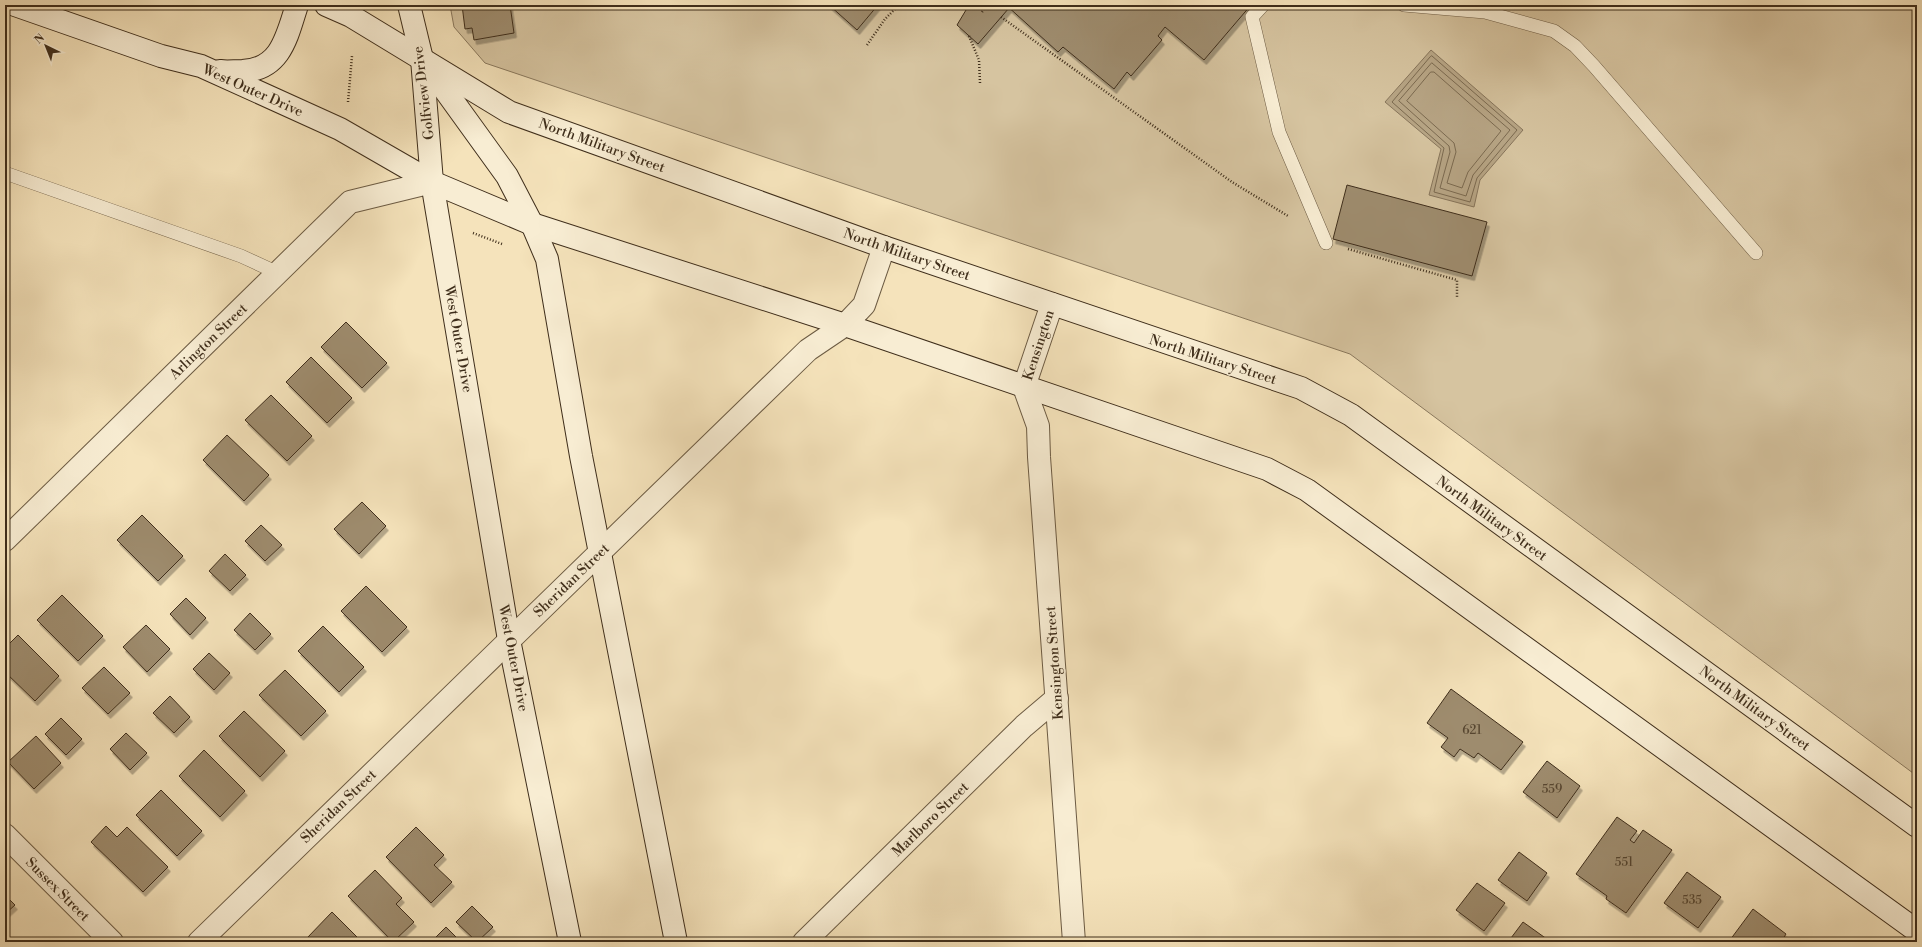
<svg xmlns="http://www.w3.org/2000/svg" width="1922" height="947" font-family="'Libre Bodoni',serif">
  <style>
    .green { fill: #d6c4a0; stroke: #8a795e }
    .water { fill: #b7a585; stroke: #87755b }
    .lines { fill: none; stroke-linecap: round; stroke-linejoin: round }
    .shore { stroke: #7b6a50; stroke-width: 1 }
    .building { fill: #9e8c6e; stroke: #3f2e1b; filter: url(#shadow) }
    .lane-casing { stroke: #6c5b43; stroke-width: 14 }
    .street-casing { stroke: #6c5b43; stroke-width: 24 }
    .secondary-casing { stroke: #3f2e1b; stroke-width: 24 }
    .path { stroke: #3f2e1b; stroke-width: 2.5; stroke-dasharray: 1 2; stroke-linecap: butt }
    .lane { stroke: #f8edd3; stroke-width: 13 }
    .street { stroke: #f8edd3; stroke-width: 22 }
    .secondary { stroke: #f8edd3; stroke-width: 22 }
    .labels { text-anchor: middle; stroke-width: 3; stroke-linejoin: round; paint-order: stroke }
    .number-label { font-size: 12px; fill: #574630 }
    .street-label { font-size: 14px; fill: #3f2e1b; stroke: #f8edd3 }
  </style>
  <defs>
    <filter id="shadow"><feDropShadow dx="2.5" dy="4.5" stdDeviation="0" flood-color="#0004"/></filter>
  </defs>
  <rect width="100%" height="100%" fill="#f5e3bb"/>
  <filter id="stains"><feTurbulence type="fractalNoise" baseFrequency=".005" numOctaves="4"/><feColorMatrix values="0 0 0 0 .2 0 0 0 0 .09 0 0 0 0 .02 0 0 0 .5 -.17"/></filter>
  <radialGradient id="worn" r=".72"><stop offset=".6" stop-color="#630" stop-opacity="0"/><stop offset="1" stop-color="#630" stop-opacity=".3"/></radialGradient>
  <!-- green -->
  <path class="green" d="M 450,5 L 1917,5 L 1917,776 L 1350,354 L 485,63 L 454,27 Z"/>
  <!-- water -->
  <path class="water" d="M 1431,50 L 1523,130 L 1480,180 L 1474,207 L 1429,195 L 1441,149 L 1385,102 Z"/>
  <g class="lines">
    <!-- shore -->
    <g class="shore">
      <path d="M 1432,56 L 1517,130 L 1477,178 L 1470,202 L 1434,192 L 1444,148 L 1392,102 L 1430,57 Z"/>
      <path d="M 1432,63 L 1510,130 L 1473,175 L 1466,196 L 1440,188 L 1450,152 L 1449,146 L 1399,101 Z"/>
      <path d="M 1431,72 L 1434,72 L 1501,131 L 1468,172 L 1462,188 L 1447,183 L 1456,152 L 1454,143 L 1407,101 Z"/>
    </g>
  </g>
  <!-- building -->
  <g class="building">
    <path d="M 462,5 L 510,5 L 514,33 L 474,40 L 472,28 L 465,29 Z"/>
    <path d="M 829,5 L 878,5 L 857,30 Z"/>
    <path d="M 969,5 L 1006,5 L 1009,8 L 978,44 L 957,25 Z"/>
    <path d="M 1006,5 L 1251,5 L 1204,60 L 1165,27 L 1158,36 L 1162,40 L 1131,76 L 1127,72 L 1114,89 L 1063,47 L 1058,52 Z"/>
    <path d="M 1347,185 L 1487,222 L 1472,276 L 1333,239 Z"/>
    <path d="M 346,322 L 387,363 L 362,388 L 321,347 Z"/>
    <path d="M 311,357 L 352,398 L 327,423 L 286,382 Z"/>
    <path d="M 271,395 L 312,436 L 287,461 L 245,420 Z"/>
    <path d="M 227,435 L 269,475 L 244,501 L 203,460 Z"/>
    <path d="M 362,502 L 386,526 L 359,554 L 334,529 Z"/>
    <path d="M 142,515 L 183,556 L 158,581 L 117,540 Z"/>
    <path d="M 261,525 L 282,545 L 265,561 L 245,541 Z"/>
    <path d="M 225,554 L 246,575 L 230,591 L 209,571 Z"/>
    <path d="M 366,586 L 407,627 L 382,652 L 341,611 Z"/>
    <path d="M 62,595 L 103,636 L 78,661 L 37,620 Z"/>
    <path d="M 186,598 L 206,618 L 190,635 L 170,614 Z"/>
    <path d="M 250,613 L 271,634 L 255,650 L 234,630 Z"/>
    <path d="M 146,625 L 170,649 L 147,672 L 123,647 Z"/>
    <path d="M 323,626 L 364,667 L 339,692 L 298,651 Z"/>
    <path d="M 18,635 L 59,676 L 35,701 L 5,672 L 5,648 Z"/>
    <path d="M 209,653 L 230,673 L 214,690 L 193,669 Z"/>
    <path d="M 104,667 L 130,693 L 108,714 L 82,688 Z"/>
    <path d="M 285,670 L 326,711 L 301,736 L 259,695 Z"/>
    <path d="M 1451,689 L 1523,742 L 1501,770 L 1478,753 L 1474,758 L 1460,749 L 1454,757 L 1441,747 L 1448,738 L 1427,723 Z"/>
    <path d="M 170,696 L 190,717 L 174,733 L 153,713 Z"/>
    <path d="M 244,711 L 285,751 L 260,777 L 219,736 Z"/>
    <path d="M 61,718 L 82,739 L 66,755 L 45,734 Z"/>
    <path d="M 126,733 L 147,753 L 130,770 L 110,749 Z"/>
    <path d="M 36,736 L 61,763 L 34,789 L 8,762 Z"/>
    <path d="M 204,750 L 245,791 L 220,817 L 179,776 Z"/>
    <path d="M 1547,761 L 1580,786 L 1557,818 L 1523,792 Z"/>
    <path d="M 161,790 L 202,831 L 177,856 L 136,815 Z"/>
    <path d="M 1617,817 L 1637,831 L 1630,840 L 1634,843 L 1643,830 L 1672,850 L 1626,913 L 1606,899 L 1607,896 L 1576,874 Z"/>
    <path d="M 106,826 L 117,837 L 127,827 L 168,867 L 143,892 L 91,842 Z"/>
    <path d="M 416,827 L 444,855 L 434,865 L 452,882 L 431,903 L 386,857 Z"/>
    <path d="M 1519,852 L 1547,873 L 1527,901 L 1498,880 Z"/>
    <path d="M 375,870 L 402,898 L 396,904 L 414,922 L 393,942 L 348,896 Z"/>
    <path d="M 1687,872 L 1721,897 L 1698,928 L 1664,903 Z"/>
    <path d="M 1477,883 L 1505,903 L 1484,931 L 1456,910 Z"/>
    <path d="M 5,895 L 15,905 L 5,914 Z"/>
    <path d="M 472,906 L 493,927 L 477,942 L 456,922 Z"/>
    <path d="M 1753,909 L 1786,934 L 1781,942 L 1732,942 L 1730,940 Z"/>
    <path d="M 332,912 L 362,942 L 311,942 L 307,938 Z"/>
    <path d="M 1523,922 L 1551,942 L 1508,942 Z"/>
    <path d="M 446,927 L 461,942 L 431,942 Z"/>
  </g>
  <g class="lines">
    <defs>
      <g id="lane">
        <path d="M 1263,5 L 1252,17 L 1279,132 L 1326,243"/>
        <path d="M 1404,5 L 1485,12 L 1554,31 L 1575,46 L 1594,66 L 1756,253"/>
        <path d="M 5,173 L 241,256 L 278,273"/>
      </g>
      <g id="street">
        <path d="M 1052,304 L 1024,387 L 1038,426 L 1039,457 L 1074,942"/>
        <path d="M 5,540 L 350,202 L 432,182"/>
        <path d="M 5,835 L 112,942"/>
        <path d="M 199,942 L 808,350 L 845,325 L 864,305 L 884,247"/>
        <path d="M 804,942 L 1024,726 L 1057,698"/>
      </g>
      <g id="secondary">
        <path d="M 15,5 L 161,56 L 201,66 L 340,129 L 432,182 L 532,224 L 845,325 L 1267,469 L 1307,490 L 1917,931"/>
        <path d="M 326,5 L 351,16 L 509,112 L 884,247 L 1301,388 L 1351,415 L 1917,826"/>
        <path d="M 409,5 L 422,59 L 432,182 L 509,640 L 570,942"/>
        <path d="M 429,68 L 507,176 L 532,224 L 547,259 L 581,456 L 676,942"/>
        <path d="M 220,71 C 227,72 234,71 242,71 C 281,70 287,36 297,5"/>
      </g>
    </defs>
    <!-- lane casing -->
    <use href="#lane" class="lane-casing"/>
    <!-- street casing -->
    <use href="#street" class="street-casing"/>
    <!-- secondary casing -->
    <use href="#secondary" class="secondary-casing"/>
    <!-- path -->
    <g class="path">
      <path d="M 982,12 L 987,5"/>
      <path d="M 1001,17 L 1232,182 L 1288,216"/>
      <path d="M 969,36 L 979,60 L 980,83"/>
      <path d="M 867,45 L 885,19 L 899,5"/>
      <path d="M 348,102 L 352,56"/>
      <path d="M 473,233 L 502,244"/>
      <path d="M 1348,249 L 1457,280 L 1457,298"/>
    </g>
    <!-- lane -->
    <use href="#lane" class="lane"/>
    <!-- street -->
    <use href="#street" class="street"/>
    <!-- secondary -->
    <use href="#secondary" class="secondary"/>
  </g>
  <g class="labels">
    <!-- number labels -->
    <g class="number-label">
      <text x="1472" y="734">621</text>
      <text x="1552" y="793">559</text>
      <text x="1624" y="866">551</text>
      <text x="1692" y="904">535</text>
    </g>
    <!-- street labels -->
    <g class="street-label">
      <text transform="translate(253 90) rotate(24)" y="5">West Outer Drive</text>
      <text transform="translate(423 93) rotate(-97)" y="5">Golfview Drive</text>
      <text transform="translate(602 145) rotate(20)" y="5">North Military Street</text>
      <text transform="translate(907 254) rotate(19)" y="5">North Military Street</text>
      <text transform="translate(459 339) rotate(80)" y="5">West Outer Drive</text>
      <text transform="translate(208 341) rotate(-44)" y="5">Arlington Street</text>
      <text transform="translate(1038 345) rotate(-72)" y="5">Kensington</text>
      <text transform="translate(1213 359) rotate(18)" y="5">North Military Street</text>
      <text transform="translate(1492 518) rotate(36)" y="5">North Military Street</text>
      <text transform="translate(571 580) rotate(-44)" y="5">Sheridan Street</text>
      <text transform="translate(514 658) rotate(79)" y="5">West Outer Drive</text>
      <text transform="translate(1054 663) rotate(-94)" y="5">Kensington Street</text>
      <text transform="translate(1755 708) rotate(36)" y="5">North Military Street</text>
      <text transform="translate(338 806) rotate(-44)" y="5">Sheridan Street</text>
      <text transform="translate(930 819) rotate(-44)" y="5">Marlboro Street</text>
      <text transform="translate(58 889) rotate(45)" y="5">Sussex Street</text>
    </g>
  </g>
  <!-- margin -->
  <rect width="1922" height="947" fill="none" stroke="#f5e3bb" stroke-width="20"/>
  <rect x="6" y="6" width="1910" height="935" fill="none" stroke="#3f2e1b" stroke-width="2"/>
  <rect x="10" y="10" width="1902" height="927" fill="none" stroke="#3f2e1b"/>
  <!-- north arrow -->
  <g transform="translate(46 46) rotate(317)" stroke="#f8edd3" stroke-width="3" paint-order="stroke">
  <path d="M0-3L7 15L0 10L-7 15Z" fill="#3f2e1b"/>
  <text y="-6" font-size="11" font-weight="bold" text-anchor="middle" fill="#3f2e1b">N</text>
  </g>
  <rect width="100%" height="100%" filter="url(#stains)"/>
  <rect width="100%" height="100%" fill="url(#worn)"/>
</svg>
